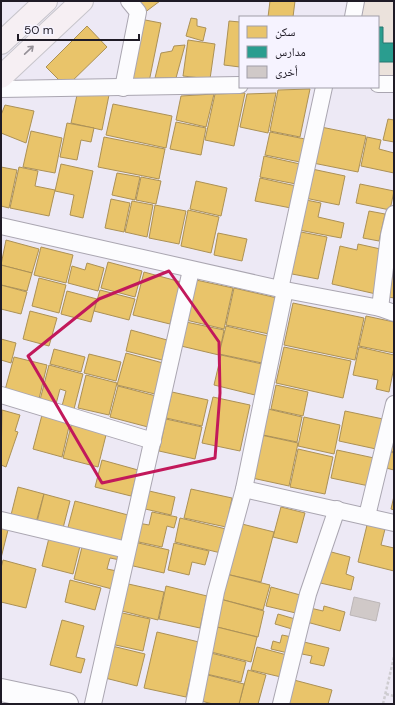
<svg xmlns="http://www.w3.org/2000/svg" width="395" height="705" font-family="'DM Sans','Noto Naskh Arabic',sans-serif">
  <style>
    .education { fill: #ebe2dc }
    .homes { fill: #e9c46a; stroke: #ac9156 }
    .schools { fill: #2a9d8f; stroke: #277670 }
    .building { fill: #d0c9c8; stroke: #bcb6b7 }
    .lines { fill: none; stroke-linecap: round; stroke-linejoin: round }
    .street-casing { stroke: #aaa6b1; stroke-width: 18 }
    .secondary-casing { stroke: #aaa6b1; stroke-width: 24 }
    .primary-casing { stroke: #c7c5cb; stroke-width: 24 }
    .path { stroke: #ceccd0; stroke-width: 2.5; stroke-dasharray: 3 2; stroke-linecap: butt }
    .street { stroke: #fcfcfe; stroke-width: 16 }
    .secondary { stroke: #fcfcfe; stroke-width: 22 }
    .primary { stroke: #f6eff3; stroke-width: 22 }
    .oneway { stroke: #959097 }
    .marked { fill: none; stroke: #c2185b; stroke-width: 3; stroke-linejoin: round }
  </style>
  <rect width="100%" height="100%" fill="#ede9f5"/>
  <!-- education -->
  <path class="education" d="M 362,1 L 394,1 L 394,75 L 378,75 L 378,17 L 358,17 Z"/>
  <!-- homes -->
  <g class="homes">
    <path d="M 135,1 L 160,1 L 144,13 Z"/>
    <path d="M 270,1 L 295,1 L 293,17 L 268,17 Z"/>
    <path d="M 191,18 L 197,19 L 197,26 L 206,28 L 203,41 L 186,36 Z"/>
    <path d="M 140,19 L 161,23 L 149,82 L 128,78 Z"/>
    <path d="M 229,21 L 240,22 L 240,67 L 224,65 Z"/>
    <path d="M 87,26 L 107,47 L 66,87 L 46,67 Z"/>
    <path d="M 188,40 L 215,44 L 210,79 L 183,76 Z"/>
    <path d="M 185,45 L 176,78 L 155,78 L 161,53 L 172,51 L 174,46 Z"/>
    <path d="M 310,89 L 300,137 L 270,131 L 278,90 Z"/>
    <path d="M 245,93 L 234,146 L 205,140 L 215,94 Z"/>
    <path d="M 276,93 L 268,133 L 240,127 L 247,94 Z"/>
    <path d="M 214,94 L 206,127 L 176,120 L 181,96 Z"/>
    <path d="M 77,95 L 109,95 L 102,130 L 71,123 Z"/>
    <path d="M 113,104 L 172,116 L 166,148 L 106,135 Z"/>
    <path d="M 5,105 L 34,111 L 26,143 L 1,133 L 1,115 Z"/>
    <path d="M 388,119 L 394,120 L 394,142 L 383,140 Z"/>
    <path d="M 176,122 L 206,128 L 201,155 L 170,149 Z"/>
    <path d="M 67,123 L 94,128 L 91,142 L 81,140 L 77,160 L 60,157 Z"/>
    <path d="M 321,127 L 366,136 L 358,172 L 313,163 Z"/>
    <path d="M 31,131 L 62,138 L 55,173 L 23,167 Z"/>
    <path d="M 270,132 L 305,139 L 300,162 L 265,155 Z"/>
    <path d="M 104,137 L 165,149 L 159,179 L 98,167 Z"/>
    <path d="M 367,137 L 381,140 L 379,149 L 394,153 L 394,173 L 361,166 Z"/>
    <path d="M 264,156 L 300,164 L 296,184 L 260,177 Z"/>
    <path d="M 61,164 L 93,171 L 83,218 L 70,215 L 74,195 L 55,191 Z"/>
    <path d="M 1,167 L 17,170 L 9,208 L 1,206 Z"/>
    <path d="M 19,167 L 38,171 L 35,186 L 55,190 L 49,216 L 10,208 Z"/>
    <path d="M 312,169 L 345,176 L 339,205 L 305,198 Z"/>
    <path d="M 117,173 L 140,177 L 135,200 L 112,195 Z"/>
    <path d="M 141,177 L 161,181 L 156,204 L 136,200 Z"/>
    <path d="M 260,178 L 296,186 L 291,208 L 255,201 Z"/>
    <path d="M 196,181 L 227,188 L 221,216 L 190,209 Z"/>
    <path d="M 360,184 L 394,191 L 390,210 L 356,203 Z"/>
    <path d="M 111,199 L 130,203 L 124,232 L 105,228 Z"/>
    <path d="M 306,200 L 321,203 L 318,217 L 344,223 L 341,238 L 299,230 Z"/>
    <path d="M 132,201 L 153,205 L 147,237 L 125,232 Z"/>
    <path d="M 155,205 L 186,211 L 179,244 L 149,238 Z"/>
    <path d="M 188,210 L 219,217 L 211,253 L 181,246 Z"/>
    <path d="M 369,211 L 385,214 L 379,241 L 363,238 Z"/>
    <path d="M 301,232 L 327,237 L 318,279 L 287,273 L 293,246 L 298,247 Z"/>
    <path d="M 218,233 L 247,239 L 242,261 L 214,255 Z"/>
    <path d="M 6,240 L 39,249 L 32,273 L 1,265 Z"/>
    <path d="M 358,244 L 385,250 L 376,294 L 332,284 L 340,246 L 357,250 Z"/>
    <path d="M 41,247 L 73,255 L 66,283 L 34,275 Z"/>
    <path d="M 108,262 L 142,271 L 135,297 L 101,288 Z"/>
    <path d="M 87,263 L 104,268 L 98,291 L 68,283 L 72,266 L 85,270 Z"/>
    <path d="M 1,265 L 32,273 L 27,291 L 1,285 Z"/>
    <path d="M 394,269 L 394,298 L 388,297 Z"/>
    <path d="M 144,272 L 181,282 L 170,324 L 133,315 Z"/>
    <path d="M 39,278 L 66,285 L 59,313 L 32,306 Z"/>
    <path d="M 196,280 L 233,288 L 224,329 L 186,320 Z"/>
    <path d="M 1,285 L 27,292 L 21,314 L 1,309 Z"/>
    <path d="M 234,288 L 277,298 L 269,334 L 226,325 Z"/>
    <path d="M 100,290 L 135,299 L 129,320 L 94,311 Z"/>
    <path d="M 67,291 L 97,299 L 91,322 L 61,314 Z"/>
    <path d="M 293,303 L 364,318 L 355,360 L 284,345 Z"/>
    <path d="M 30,311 L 57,318 L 49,346 L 23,339 Z"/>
    <path d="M 366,316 L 394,322 L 394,353 L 359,346 Z"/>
    <path d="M 186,322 L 224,330 L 219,355 L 181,346 Z"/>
    <path d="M 226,326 L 268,336 L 262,363 L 219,354 Z"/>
    <path d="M 131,330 L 167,340 L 162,360 L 126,351 Z"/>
    <path d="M 1,339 L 16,343 L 11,363 L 1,360 Z"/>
    <path d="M 284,347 L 351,361 L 343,398 L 276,383 Z"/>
    <path d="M 359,347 L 394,355 L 394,367 L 389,392 L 376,389 L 378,380 L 353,375 Z"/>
    <path d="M 54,349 L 85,357 L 81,372 L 50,364 Z"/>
    <path d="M 126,353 L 163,363 L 155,394 L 117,385 Z"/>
    <path d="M 89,354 L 121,362 L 116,381 L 84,373 Z"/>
    <path d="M 221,355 L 262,364 L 255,395 L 214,385 Z"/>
    <path d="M 14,357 L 47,365 L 39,399 L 5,390 Z"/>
    <path d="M 49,365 L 83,374 L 74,409 L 62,406 L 66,391 L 60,389 L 56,404 L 40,400 Z"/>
    <path d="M 86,375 L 117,383 L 109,415 L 78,408 Z"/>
    <path d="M 276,385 L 308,392 L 303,416 L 271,409 Z"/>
    <path d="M 118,386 L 156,396 L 148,427 L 110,417 Z"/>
    <path d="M 172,392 L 208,400 L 202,426 L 166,418 Z"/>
    <path d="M 213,397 L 250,405 L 240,451 L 202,443 Z"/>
    <path d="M 268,409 L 302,417 L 297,442 L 263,435 Z"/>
    <path d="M 2,410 L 20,415 L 15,431 L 18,432 L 6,467 L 1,465 Z"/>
    <path d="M 345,411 L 383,419 L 376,449 L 339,441 Z"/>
    <path d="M 42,415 L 70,422 L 62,457 L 33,449 Z"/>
    <path d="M 304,417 L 340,425 L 334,454 L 298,446 Z"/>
    <path d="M 166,419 L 202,427 L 195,459 L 159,451 Z"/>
    <path d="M 72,422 L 107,431 L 98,467 L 63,458 Z"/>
    <path d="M 261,435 L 298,443 L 289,486 L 252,478 Z"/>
    <path d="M 389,438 L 394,439 L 394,452 L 386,450 Z"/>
    <path d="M 298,449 L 333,457 L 325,494 L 290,487 Z"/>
    <path d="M 337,450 L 374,458 L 369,486 L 331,478 Z"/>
    <path d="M 386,451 L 394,453 L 394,470 L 382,467 Z"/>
    <path d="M 102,460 L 138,470 L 131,496 L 95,487 Z"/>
    <path d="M 18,487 L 44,494 L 35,526 L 10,519 Z"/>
    <path d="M 191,489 L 232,498 L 226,527 L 184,518 Z"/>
    <path d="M 145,490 L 175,497 L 171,515 L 141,508 Z"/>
    <path d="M 44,494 L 70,501 L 62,532 L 36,526 Z"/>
    <path d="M 394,496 L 394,510 L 391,509 Z"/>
    <path d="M 75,501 L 128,515 L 120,545 L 67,531 Z"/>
    <path d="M 281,507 L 305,513 L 297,543 L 273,537 Z"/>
    <path d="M 152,512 L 177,517 L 174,528 L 167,526 L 162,547 L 134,541 L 138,523 L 149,525 Z"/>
    <path d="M 180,518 L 226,529 L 221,553 L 175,542 Z"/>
    <path d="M 238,523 L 274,532 L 261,582 L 226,574 Z"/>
    <path d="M 1,524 L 9,526 L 1,558 Z"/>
    <path d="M 367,525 L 385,529 L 381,545 L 394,548 L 394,571 L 358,562 Z"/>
    <path d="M 50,534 L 81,542 L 73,574 L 42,566 Z"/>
    <path d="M 134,542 L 169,550 L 164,573 L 129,565 Z"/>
    <path d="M 83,543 L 122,552 L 120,560 L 110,558 L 107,569 L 117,571 L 112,589 L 74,579 Z"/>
    <path d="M 174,543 L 209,551 L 205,565 L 192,562 L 189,575 L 168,570 Z"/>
    <path d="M 324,550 L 350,557 L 346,574 L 354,577 L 351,590 L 316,582 Z"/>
    <path d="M 3,560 L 36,569 L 26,608 L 1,602 L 1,568 Z"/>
    <path d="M 226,574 L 270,585 L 263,610 L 220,599 Z"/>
    <path d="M 70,580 L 101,588 L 95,610 L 65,602 Z"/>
    <path d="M 124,583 L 164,592 L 158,620 L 118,610 Z"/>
    <path d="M 166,586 L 207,596 L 200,628 L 159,619 Z"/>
    <path d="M 271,587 L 304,596 L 300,614 L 266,606 Z"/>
    <path d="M 220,599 L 264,611 L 258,637 L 213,626 Z"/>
    <path d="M 324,606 L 345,612 L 340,631 L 303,621 L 306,607 L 323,611 Z"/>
    <path d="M 118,612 L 150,619 L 143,651 L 111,644 Z"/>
    <path d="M 278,614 L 295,619 L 292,629 L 275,624 Z"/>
    <path d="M 62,620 L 84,626 L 76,657 L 85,659 L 81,673 L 50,665 Z"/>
    <path d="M 213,626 L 257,637 L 251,662 L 207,651 Z"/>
    <path d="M 157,632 L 199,642 L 186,697 L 144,688 Z"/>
    <path d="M 282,635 L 292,637 L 288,653 L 271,649 L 273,641 L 280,643 Z"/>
    <path d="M 304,642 L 329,648 L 324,666 L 310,663 L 312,656 L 302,654 Z"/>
    <path d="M 112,646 L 145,654 L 137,686 L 105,678 Z"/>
    <path d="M 257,647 L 287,655 L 281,677 L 251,670 Z"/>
    <path d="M 207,652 L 246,662 L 241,682 L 202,673 Z"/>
    <path d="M 248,670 L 266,675 L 258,704 L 239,704 Z"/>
    <path d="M 204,674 L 244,684 L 239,704 L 213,704 L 197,700 Z"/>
    <path d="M 294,680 L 332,690 L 328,704 L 288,704 Z"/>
  </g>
  <!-- schools -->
  <path class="schools" d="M 378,27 L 383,27 L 383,43 L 394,43 L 394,62 L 378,62 Z"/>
  <!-- building -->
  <path class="building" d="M 354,597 L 380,603 L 376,621 L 350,615 Z"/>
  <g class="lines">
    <defs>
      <g id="street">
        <path d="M 353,17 L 356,1"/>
        <path d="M 378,84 L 394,84"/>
        <path d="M 123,88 L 138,12 L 129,1"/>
        <path d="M 1,89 L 240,85"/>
        <path d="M 1,226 L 280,289 L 380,308 L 394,313"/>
        <path d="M 280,289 L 324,87"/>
        <path d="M 380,308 L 389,235 L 394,214"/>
        <path d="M 1,395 L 153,441"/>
        <path d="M 244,489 L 394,523"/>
        <path d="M 367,516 L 394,404"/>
        <path d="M 1,520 L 127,550"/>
        <path d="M 93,704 L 191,270"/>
        <path d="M 194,704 L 216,592 L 244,489 L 285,290"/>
        <path d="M 281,704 L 308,594 L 337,509"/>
      </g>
      <path id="secondary" d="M 1,690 L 67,704"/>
      <g id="primary">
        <path d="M 1,43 L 46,1"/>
        <path d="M 1,77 L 82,1"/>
      </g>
    </defs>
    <!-- street casing -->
    <use href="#street" class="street-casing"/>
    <!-- secondary casing -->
    <use href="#secondary" class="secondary-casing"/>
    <!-- primary casing -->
    <use href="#primary" class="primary-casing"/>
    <!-- path -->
    <g class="path">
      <path d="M 386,694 L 394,696"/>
      <path d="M 383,704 L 394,657"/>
    </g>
    <!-- street -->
    <use href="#street" class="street"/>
    <!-- secondary -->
    <use href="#secondary" class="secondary"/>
    <!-- primary -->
    <use href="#primary" class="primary"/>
  </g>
  <!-- one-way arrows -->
  <defs><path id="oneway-shaft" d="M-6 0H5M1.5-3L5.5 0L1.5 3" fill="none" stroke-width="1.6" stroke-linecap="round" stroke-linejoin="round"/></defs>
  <use class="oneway" href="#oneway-shaft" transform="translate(29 50) rotate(-43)"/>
  <!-- marked area -->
  <path class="marked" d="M 169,271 L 219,342 L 220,393 L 215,458 L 102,483 L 28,356 L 99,299 Z"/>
  <!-- border -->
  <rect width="395" height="705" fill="none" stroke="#1f1b26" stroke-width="4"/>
  <!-- legend -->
  <rect x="239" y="16" width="140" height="72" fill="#f6f3ff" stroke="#a09da8"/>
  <rect x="247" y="26" width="20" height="12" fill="#e9c46a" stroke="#a09da8"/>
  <text x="275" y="36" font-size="12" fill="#1f1b26">سكن</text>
  <rect x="247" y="46" width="20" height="12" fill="#2a9d8f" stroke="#a09da8"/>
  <text x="275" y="56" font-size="12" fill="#1f1b26">مدارس</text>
  <rect x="247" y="66" width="20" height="12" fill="#d0c9c8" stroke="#a09da8"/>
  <text x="275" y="76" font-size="12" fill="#1f1b26">أخرى</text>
  <!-- scale -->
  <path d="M18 34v6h121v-6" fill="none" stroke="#1f1b26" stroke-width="2"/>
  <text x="24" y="34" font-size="12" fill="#1f1b26" stroke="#f6f3ff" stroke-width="3" paint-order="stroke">50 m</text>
</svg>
